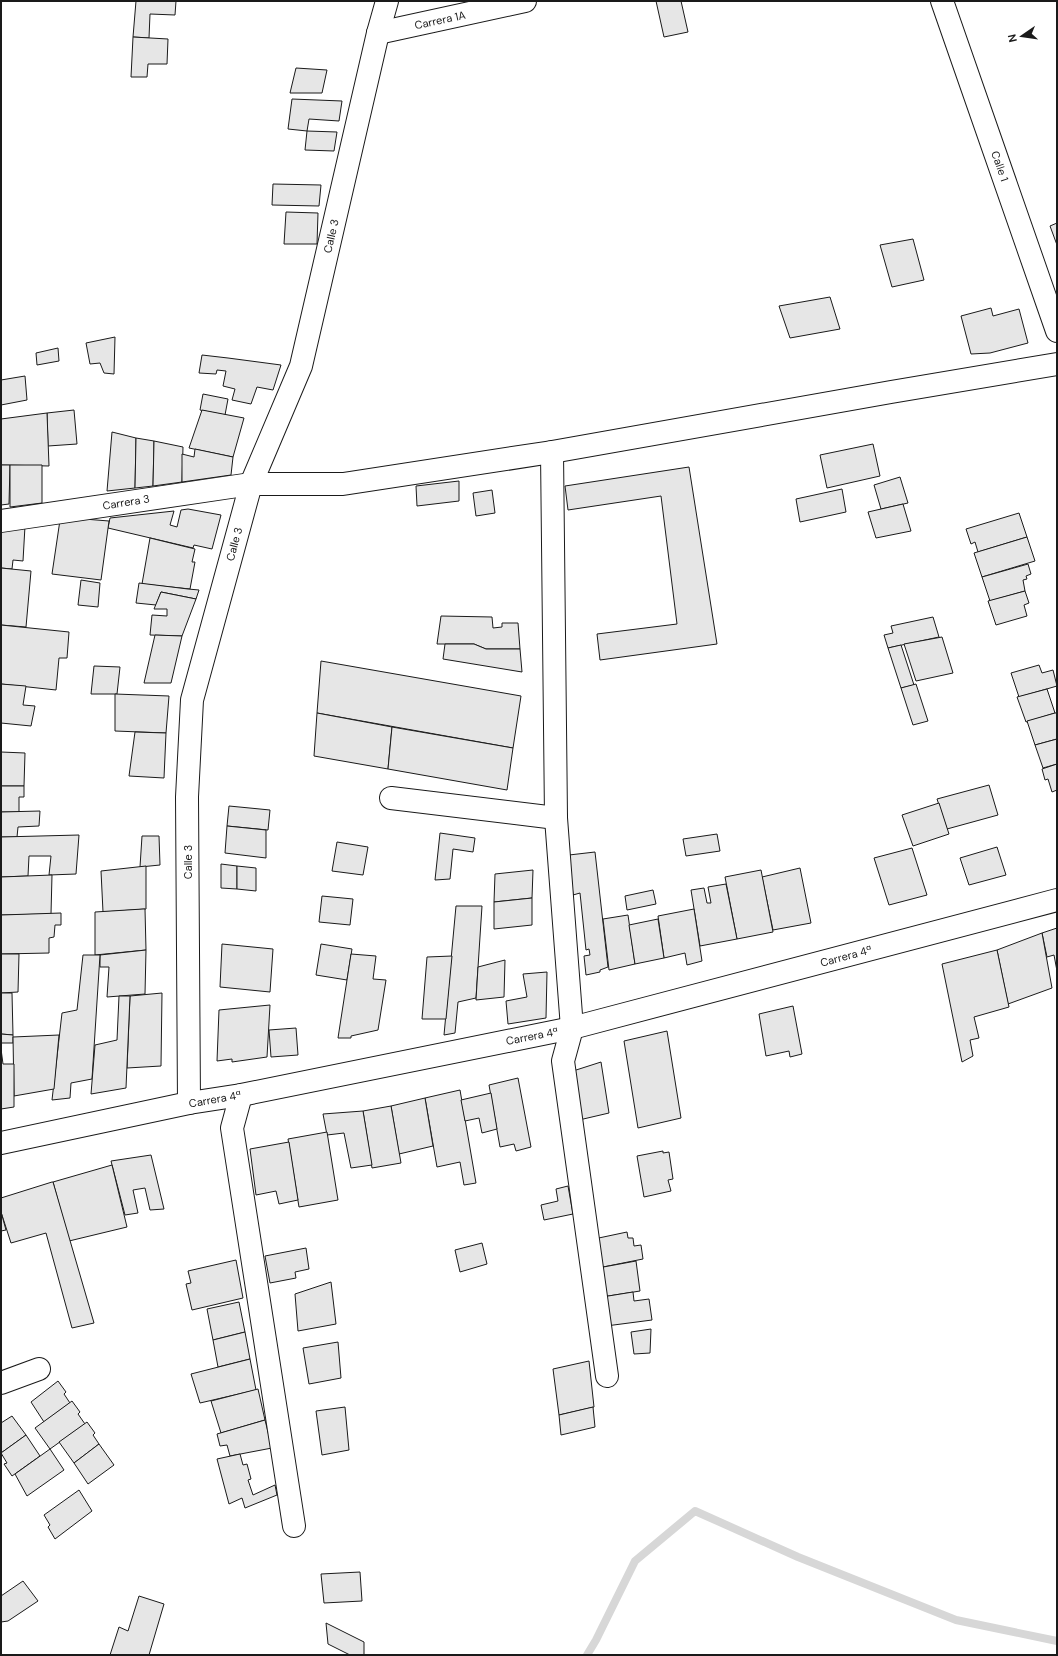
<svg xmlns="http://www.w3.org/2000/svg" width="1058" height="1656" font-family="'DM Sans',sans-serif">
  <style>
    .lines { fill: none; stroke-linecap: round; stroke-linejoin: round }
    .stream { stroke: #d7d7d7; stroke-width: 8 }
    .building { fill: #e6e6e6; stroke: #1a1a1a }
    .minor-casing { stroke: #1a1a1a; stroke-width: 24 }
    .tertiary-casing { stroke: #1a1a1a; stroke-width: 24 }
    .minor { stroke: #fff; stroke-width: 22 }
    .tertiary { stroke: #fff; stroke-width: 22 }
    .labels { text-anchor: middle; stroke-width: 3; stroke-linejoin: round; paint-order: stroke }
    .street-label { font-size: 11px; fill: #1a1a1a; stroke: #fff }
  </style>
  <rect width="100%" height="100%" fill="#fff"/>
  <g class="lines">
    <!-- stream -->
    <path class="stream" d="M 587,1655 L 596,1640 L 635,1561 L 695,1511 L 798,1557 L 956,1620 L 1057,1641"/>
  </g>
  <!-- building -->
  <g class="building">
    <path d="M 136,1 L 176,1 L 175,15 L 150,14 L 149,38 L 133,37 Z"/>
    <path d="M 656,1 L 681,1 L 688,32 L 664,37 Z"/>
    <path d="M 133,37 L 168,39 L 167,64 L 148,64 L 147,77 L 131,77 Z"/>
    <path d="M 296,68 L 327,70 L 322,93 L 290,93 Z"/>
    <path d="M 292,99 L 342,101 L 339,121 L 309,119 L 307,131 L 288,129 Z"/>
    <path d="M 307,131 L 337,132 L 334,151 L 305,150 Z"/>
    <path d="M 273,184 L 321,185 L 319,206 L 272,205 Z"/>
    <path d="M 286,212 L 318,213 L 317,244 L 284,244 Z"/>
    <path d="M 1057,223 L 1057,245 L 1050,226 Z"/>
    <path d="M 913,239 L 924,280 L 892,287 L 880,245 Z"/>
    <path d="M 830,297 L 840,329 L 790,338 L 779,306 Z"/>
    <path d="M 991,308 L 993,316 L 1019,309 L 1028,343 L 990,353 L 971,354 L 961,316 Z"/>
    <path d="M 115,337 L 114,374 L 104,373 L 100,363 L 90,364 L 86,343 Z"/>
    <path d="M 58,348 L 59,361 L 37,365 L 36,353 Z"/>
    <path d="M 202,355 L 228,358 L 281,365 L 273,390 L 257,387 L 251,404 L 232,400 L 235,389 L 223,386 L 226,371 L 217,370 L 216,374 L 199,373 Z"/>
    <path d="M 25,376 L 27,400 L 1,405 L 1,380 Z"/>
    <path d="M 203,394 L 228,399 L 225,415 L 200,410 Z"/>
    <path d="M 74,410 L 77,444 L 48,446 L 47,413 Z"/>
    <path d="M 202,410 L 244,418 L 233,457 L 189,448 Z"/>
    <path d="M 47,413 L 49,466 L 1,465 L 1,419 Z"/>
    <path d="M 112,432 L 136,438 L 135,488 L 107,491 Z"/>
    <path d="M 136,438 L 154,441 L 153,486 L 135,488 Z"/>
    <path d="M 154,441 L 183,447 L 182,482 L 153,486 Z"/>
    <path d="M 873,444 L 880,476 L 827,488 L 820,455 Z"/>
    <path d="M 195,449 L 233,457 L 231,475 L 182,482 L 182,454 L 194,457 Z"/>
    <path d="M 1,465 L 10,465 L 9,504 L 1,505 Z"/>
    <path d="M 10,465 L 42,465 L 42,503 L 10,507 Z"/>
    <path d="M 689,467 L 717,644 L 600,660 L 597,634 L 677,624 L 661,496 L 568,510 L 565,486 Z"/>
    <path d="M 900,477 L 908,503 L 881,509 L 874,485 Z"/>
    <path d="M 459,481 L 459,501 L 417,506 L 416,486 Z"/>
    <path d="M 842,489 L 846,512 L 800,522 L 796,499 Z"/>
    <path d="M 492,490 L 495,513 L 476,516 L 473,493 Z"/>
    <path d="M 903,504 L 911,531 L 876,538 L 868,512 Z"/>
    <path d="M 188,509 L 221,515 L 212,549 L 194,545 L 193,548 L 108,528 L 110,518 L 174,511 L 170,525 L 177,527 L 181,510 Z"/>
    <path d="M 1019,513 L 1027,537 L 978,552 L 975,542 L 971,544 L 966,529 Z"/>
    <path d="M 84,519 L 109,521 L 101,580 L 52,574 L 60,520 Z"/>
    <path d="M 25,526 L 23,561 L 13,560 L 12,569 L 1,568 L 1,528 Z"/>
    <path d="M 1027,537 L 1035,561 L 982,577 L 974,553 Z"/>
    <path d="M 150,538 L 195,549 L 192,562 L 195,562 L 190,589 L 142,584 Z"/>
    <path d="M 1028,564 L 1031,574 L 1026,576 L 1027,579 L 1023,580 L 1025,591 L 990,601 L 982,577 Z"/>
    <path d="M 1,568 L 31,571 L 26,627 L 1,625 Z"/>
    <path d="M 81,580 L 100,583 L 98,607 L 78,605 Z"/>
    <path d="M 139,583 L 188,589 L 199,590 L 196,599 L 161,592 L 156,605 L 136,603 Z"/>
    <path d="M 1025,591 L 1029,603 L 1024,605 L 1027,616 L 996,625 L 988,601 Z"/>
    <path d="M 161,592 L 196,599 L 182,636 L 150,635 L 152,615 L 167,616 L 167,609 L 154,609 Z"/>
    <path d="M 441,616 L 492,617 L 493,628 L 502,627 L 502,623 L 518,623 L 520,649 L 486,649 L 474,644 L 437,644 Z"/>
    <path d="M 933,617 L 939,637 L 888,648 L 884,635 L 893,633 L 891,626 Z"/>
    <path d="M 1,625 L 69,632 L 67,658 L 59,658 L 56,690 L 1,684 Z"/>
    <path d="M 155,635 L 182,636 L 171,683 L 144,683 Z"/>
    <path d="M 942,637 L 953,673 L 916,681 L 904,644 Z"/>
    <path d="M 445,644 L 474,644 L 486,649 L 520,649 L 522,672 L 443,659 Z"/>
    <path d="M 901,645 L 914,685 L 901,688 L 888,648 Z"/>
    <path d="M 321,661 L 521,696 L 513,748 L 317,713 Z"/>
    <path d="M 1039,665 L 1042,673 L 1053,670 L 1057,686 L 1019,697 L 1011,673 Z"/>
    <path d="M 94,666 L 120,667 L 117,694 L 91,694 Z"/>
    <path d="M 1,684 L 26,686 L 23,705 L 35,706 L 31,726 L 1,723 Z"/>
    <path d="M 916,684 L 928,721 L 913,725 L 901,688 Z"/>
    <path d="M 1047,689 L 1055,713 L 1026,722 L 1017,697 Z"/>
    <path d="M 115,694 L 169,696 L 166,733 L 115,731 Z"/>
    <path d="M 317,713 L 392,727 L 388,769 L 314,756 Z"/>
    <path d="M 1055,713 L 1057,713 L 1057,739 L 1035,745 L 1027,721 Z"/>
    <path d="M 392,727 L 513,748 L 507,790 L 388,769 Z"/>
    <path d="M 135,732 L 166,733 L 164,778 L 129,776 Z"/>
    <path d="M 1057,739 L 1057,764 L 1043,768 L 1035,745 Z"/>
    <path d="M 1,752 L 25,753 L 24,786 L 1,786 Z"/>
    <path d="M 1057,764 L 1057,790 L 1052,792 L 1048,779 L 1045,780 L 1042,769 Z"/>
    <path d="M 989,785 L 998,815 L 947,829 L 937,799 Z"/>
    <path d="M 1,786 L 24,786 L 24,797 L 19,797 L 19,812 L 1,812 Z"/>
    <path d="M 939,803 L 949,834 L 913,846 L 902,815 Z"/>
    <path d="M 229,806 L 270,810 L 268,830 L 227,826 Z"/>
    <path d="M 40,811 L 39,826 L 18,827 L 17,837 L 1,837 L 1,812 Z"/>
    <path d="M 227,826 L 266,830 L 266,858 L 225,853 Z"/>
    <path d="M 440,833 L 475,838 L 473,852 L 453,849 L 450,879 L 435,880 Z"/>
    <path d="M 717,834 L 720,851 L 686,856 L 683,839 Z"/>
    <path d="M 79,835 L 76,874 L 49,875 L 51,856 L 29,856 L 28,876 L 1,877 L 1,837 Z"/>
    <path d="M 142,836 L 159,836 L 160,865 L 140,867 Z"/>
    <path d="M 337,842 L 368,847 L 363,875 L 332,871 Z"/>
    <path d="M 997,847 L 1006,875 L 969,885 L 960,858 Z"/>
    <path d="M 912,848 L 927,895 L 889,905 L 874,858 Z"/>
    <path d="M 595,852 L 608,967 L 600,970 L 600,972 L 586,975 L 584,956 L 590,955 L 589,949 L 586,950 L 580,893 L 573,895 L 569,855 Z"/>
    <path d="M 221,864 L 237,866 L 237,889 L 221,888 Z"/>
    <path d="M 146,866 L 146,909 L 103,912 L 101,871 Z"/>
    <path d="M 237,866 L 256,868 L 256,891 L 237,889 Z"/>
    <path d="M 800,868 L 811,923 L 773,930 L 762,877 Z"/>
    <path d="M 533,870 L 532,898 L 494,902 L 495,874 Z"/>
    <path d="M 761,870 L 773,932 L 737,939 L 725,877 Z"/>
    <path d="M 52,875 L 51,914 L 1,915 L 1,877 Z"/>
    <path d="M 726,884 L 737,939 L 700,946 L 691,890 L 704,888 L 707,903 L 711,903 L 708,887 Z"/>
    <path d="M 653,890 L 656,904 L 627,910 L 625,896 Z"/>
    <path d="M 322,896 L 353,899 L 350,925 L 319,922 Z"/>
    <path d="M 532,898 L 532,925 L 494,929 L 494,902 Z"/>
    <path d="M 456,906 L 482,906 L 476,998 L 458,1002 L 455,1033 L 444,1035 Z"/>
    <path d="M 143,909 L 145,909 L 146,950 L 95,955 L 95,912 Z"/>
    <path d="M 694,909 L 702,961 L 687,965 L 685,953 L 664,958 L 658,916 Z"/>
    <path d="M 61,913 L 61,925 L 55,925 L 54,937 L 49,938 L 49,953 L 1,954 L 1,915 Z"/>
    <path d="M 628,915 L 635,964 L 609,970 L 603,919 Z"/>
    <path d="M 658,919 L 664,958 L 635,964 L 629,925 Z"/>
    <path d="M 1057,928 L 1057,971 L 1054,955 L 1047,957 L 1042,933 Z"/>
    <path d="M 1042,933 L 1052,988 L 1008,1004 L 997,950 Z"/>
    <path d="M 222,944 L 273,949 L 270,992 L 220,987 Z"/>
    <path d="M 321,944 L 352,949 L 347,980 L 316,975 Z"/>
    <path d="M 146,950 L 145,994 L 107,997 L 109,967 L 100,967 L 100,955 Z"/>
    <path d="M 997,950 L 1009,1007 L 974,1017 L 979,1038 L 970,1040 L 973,1056 L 962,1062 L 942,964 Z"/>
    <path d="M 1,954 L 19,954 L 18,992 L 1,993 Z"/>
    <path d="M 351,954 L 376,956 L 373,979 L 386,980 L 378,1030 L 351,1036 L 351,1038 L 338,1038 Z"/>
    <path d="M 83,955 L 100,955 L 92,1079 L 71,1083 L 70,1098 L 52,1100 L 62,1013 L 77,1010 Z"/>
    <path d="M 452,956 L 446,1019 L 422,1019 L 427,957 Z"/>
    <path d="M 505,960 L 504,997 L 476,1000 L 478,967 Z"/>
    <path d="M 547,972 L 546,1018 L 508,1024 L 506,1001 L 527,997 L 523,974 Z"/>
    <path d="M 1,993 L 12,993 L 13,1035 L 1,1034 Z"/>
    <path d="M 162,993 L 161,1066 L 127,1068 L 130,996 Z"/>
    <path d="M 119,996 L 130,996 L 126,1088 L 91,1094 L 95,1045 L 117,1040 Z"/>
    <path d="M 270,1005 L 267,1057 L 232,1062 L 232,1059 L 217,1061 L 219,1010 Z"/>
    <path d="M 793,1006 L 802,1054 L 790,1057 L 789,1051 L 766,1056 L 759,1014 Z"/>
    <path d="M 296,1028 L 298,1055 L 271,1057 L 269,1030 Z"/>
    <path d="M 667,1031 L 681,1118 L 638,1128 L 624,1041 Z"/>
    <path d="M 1,1034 L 13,1035 L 13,1043 L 1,1043 Z"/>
    <path d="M 59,1035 L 54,1089 L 14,1096 L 13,1037 Z"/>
    <path d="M 1,1049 L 3,1064 L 14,1064 L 14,1107 L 1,1109 Z"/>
    <path d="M 601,1062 L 609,1113 L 579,1120 L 573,1071 Z"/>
    <path d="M 518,1078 L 531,1147 L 516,1151 L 514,1144 L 500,1147 L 489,1085 Z"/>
    <path d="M 460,1090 L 476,1183 L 464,1185 L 460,1162 L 437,1167 L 425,1098 Z"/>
    <path d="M 491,1093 L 497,1129 L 482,1133 L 479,1118 L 465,1121 L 461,1100 Z"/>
    <path d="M 425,1098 L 433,1146 L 399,1154 L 391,1106 Z"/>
    <path d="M 391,1106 L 401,1163 L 372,1168 L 363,1111 Z"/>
    <path d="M 363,1111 L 372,1165 L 351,1168 L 344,1133 L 327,1135 L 323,1114 Z"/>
    <path d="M 327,1132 L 338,1200 L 299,1207 L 288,1139 Z"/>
    <path d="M 289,1142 L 298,1200 L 279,1204 L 276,1191 L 256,1195 L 250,1149 Z"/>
    <path d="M 663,1151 L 663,1153 L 669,1152 L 673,1179 L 668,1180 L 671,1191 L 644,1197 L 637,1156 Z"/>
    <path d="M 151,1155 L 164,1209 L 150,1210 L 145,1188 L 133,1190 L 138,1213 L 125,1215 L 111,1161 Z"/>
    <path d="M 112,1165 L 127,1227 L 69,1241 L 53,1182 Z"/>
    <path d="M 52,1182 L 53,1182 L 94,1323 L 72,1328 L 46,1233 L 11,1243 L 1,1212 L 1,1198 Z"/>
    <path d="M 568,1186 L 573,1214 L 544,1220 L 541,1205 L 558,1201 L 556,1189 Z"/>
    <path d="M 1,1212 L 6,1230 L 1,1231 Z"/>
    <path d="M 627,1232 L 628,1238 L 633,1238 L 634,1246 L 641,1245 L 643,1259 L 598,1268 L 594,1239 Z"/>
    <path d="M 482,1243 L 487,1264 L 460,1272 L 455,1250 Z"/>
    <path d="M 306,1248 L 309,1269 L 295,1272 L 296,1278 L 270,1283 L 265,1256 Z"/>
    <path d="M 236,1260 L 243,1298 L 192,1310 L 186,1284 L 191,1283 L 188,1271 Z"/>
    <path d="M 636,1261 L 640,1291 L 602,1297 L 598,1268 Z"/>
    <path d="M 331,1282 L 336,1324 L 298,1331 L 295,1294 Z"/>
    <path d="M 633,1292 L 634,1301 L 649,1299 L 652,1320 L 606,1326 L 602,1297 Z"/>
    <path d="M 239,1302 L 245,1332 L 213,1340 L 207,1309 Z"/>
    <path d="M 651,1329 L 650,1353 L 634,1354 L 631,1332 Z"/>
    <path d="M 245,1332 L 250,1359 L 218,1367 L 213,1340 Z"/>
    <path d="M 338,1342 L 341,1378 L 309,1384 L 303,1348 Z"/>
    <path d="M 250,1359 L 256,1390 L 200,1403 L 191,1374 Z"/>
    <path d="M 589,1361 L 594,1407 L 559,1415 L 553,1369 Z"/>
    <path d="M 58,1381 L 66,1392 L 64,1394 L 70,1403 L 44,1422 L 31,1402 Z"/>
    <path d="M 258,1389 L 265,1420 L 221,1433 L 211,1401 Z"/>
    <path d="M 72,1401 L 80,1412 L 78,1414 L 85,1424 L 50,1449 L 35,1428 Z"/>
    <path d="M 345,1407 L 349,1450 L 322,1455 L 316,1411 Z"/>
    <path d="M 593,1407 L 595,1427 L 561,1435 L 559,1415 Z"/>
    <path d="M 12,1416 L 26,1435 L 1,1453 L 1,1423 Z"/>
    <path d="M 265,1420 L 272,1448 L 230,1456 L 227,1445 L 220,1446 L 217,1434 Z"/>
    <path d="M 87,1422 L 95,1433 L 93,1435 L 99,1444 L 74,1463 L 59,1442 Z"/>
    <path d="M 26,1435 L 40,1456 L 12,1476 L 4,1464 L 7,1463 L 1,1453 Z"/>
    <path d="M 99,1444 L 114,1465 L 88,1484 L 74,1463 Z"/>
    <path d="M 50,1449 L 64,1470 L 27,1496 L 15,1474 Z"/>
    <path d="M 240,1454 L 243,1465 L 247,1464 L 251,1479 L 248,1480 L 253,1495 L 275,1485 L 277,1495 L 245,1508 L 242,1498 L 229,1504 L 217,1459 Z"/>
    <path d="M 79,1490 L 92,1511 L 55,1539 L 48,1527 L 50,1525 L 44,1515 Z"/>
    <path d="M 360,1572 L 362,1601 L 324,1603 L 321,1574 Z"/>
    <path d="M 23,1581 L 38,1601 L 8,1621 L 1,1622 L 1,1596 Z"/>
    <path d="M 139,1596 L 164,1604 L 149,1655 L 110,1655 L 119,1627 L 128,1631 Z"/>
    <path d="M 326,1623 L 364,1642 L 364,1655 L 350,1655 L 328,1644 Z"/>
  </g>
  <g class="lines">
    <defs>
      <g id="minor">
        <path d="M 942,1 L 1057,331"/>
        <path d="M 378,33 L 525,1"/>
        <path d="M 552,452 L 556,818 L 572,1028 L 563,1061 L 607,1376"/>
        <path d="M 1,521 L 251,484 L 343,484 L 552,452 L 891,392 L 1057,364"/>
        <path d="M 391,798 L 556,818"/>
        <path d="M 241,1095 L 232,1128 L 294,1526"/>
        <path d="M 189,1103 L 187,797 L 192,700 L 251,484 L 301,366 L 378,33 L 387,1"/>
        <path d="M 1,1383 L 39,1369"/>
      </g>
      <path id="tertiary" d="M 1,1143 L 189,1103 L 241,1095 L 572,1028 L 1057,900"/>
    </defs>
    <!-- minor casing -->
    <use href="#minor" class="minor-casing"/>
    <!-- tertiary casing -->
    <use href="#tertiary" class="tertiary-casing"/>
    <!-- minor -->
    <use href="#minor" class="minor"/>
    <!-- tertiary -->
    <use href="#tertiary" class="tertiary"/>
  </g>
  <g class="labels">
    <!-- street labels -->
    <g class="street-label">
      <text transform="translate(440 20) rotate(-12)" y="4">Carrera 1A</text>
      <text transform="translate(1000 166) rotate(71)" y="4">Calle 1</text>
      <text transform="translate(331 236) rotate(-77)" y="4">Calle 3</text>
      <text transform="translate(126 502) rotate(-9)" y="4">Carrera 3</text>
      <text transform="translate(234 544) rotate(-75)" y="4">Calle 3</text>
      <text transform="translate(188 862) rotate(-90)" y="4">Calle 3</text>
      <text transform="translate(846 956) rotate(-15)" y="4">Carrera 4ª</text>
      <text transform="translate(532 1036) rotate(-11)" y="4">Carrera 4ª</text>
      <text transform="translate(215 1099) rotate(-10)" y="4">Carrera 4ª</text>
    </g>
  </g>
  <!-- border -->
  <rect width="1058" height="1656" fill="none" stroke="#1a1a1a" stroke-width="4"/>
  <!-- north arrow -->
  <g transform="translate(1022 36) rotate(257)" stroke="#ffffff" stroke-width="3" paint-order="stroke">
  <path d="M0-3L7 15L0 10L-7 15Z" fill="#1a1a1a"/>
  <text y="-6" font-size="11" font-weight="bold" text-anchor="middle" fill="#1a1a1a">N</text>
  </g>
</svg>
